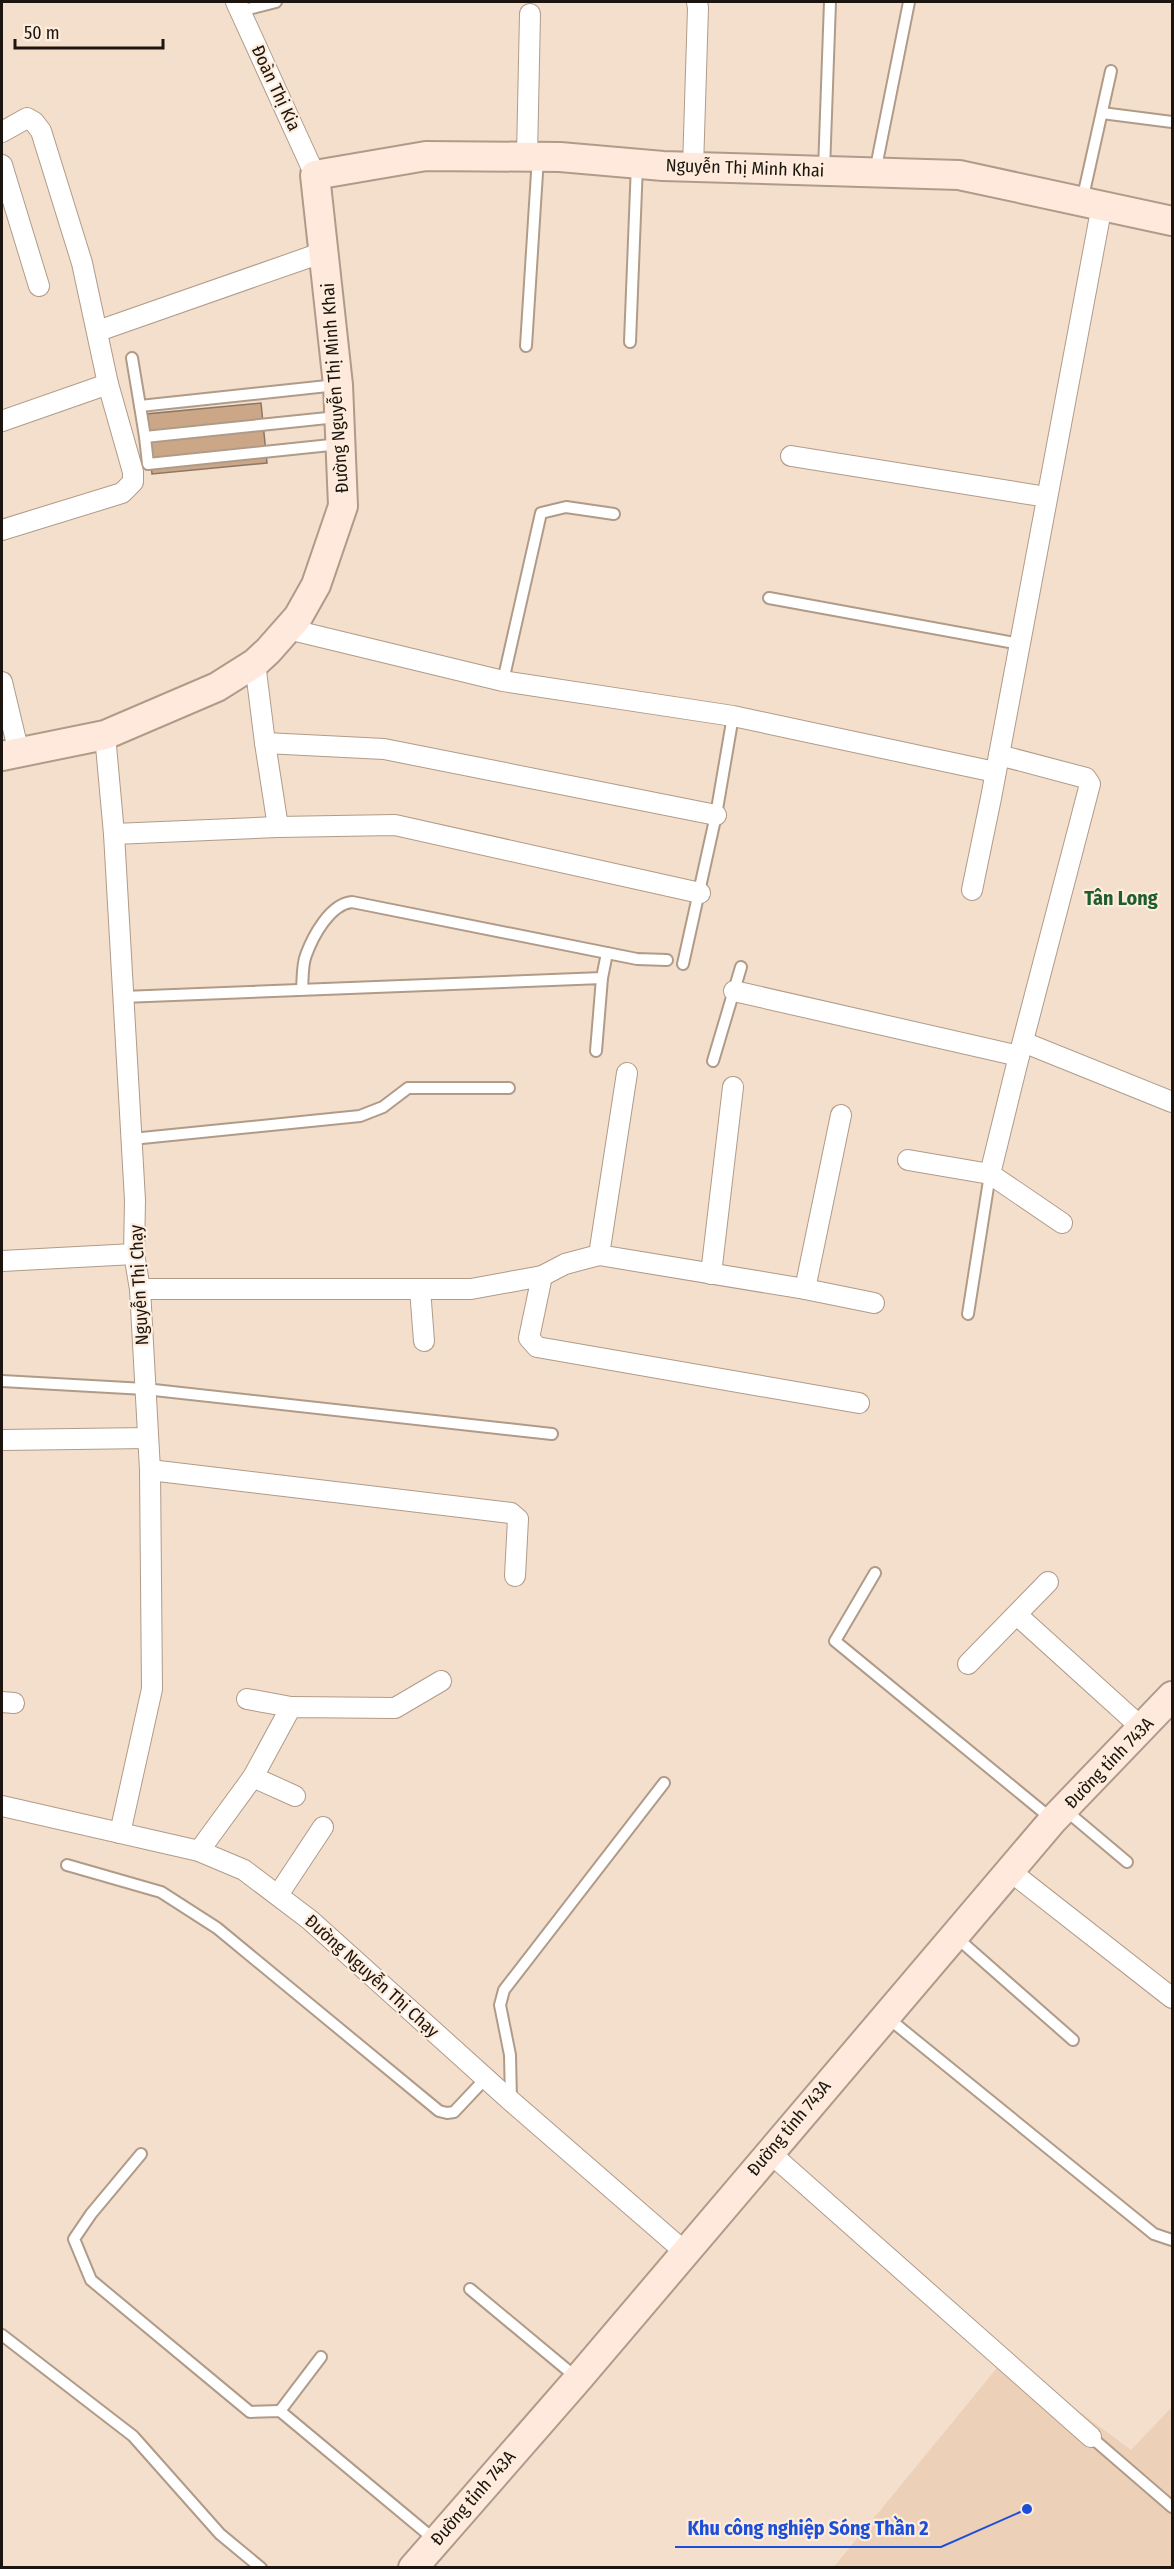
<svg xmlns="http://www.w3.org/2000/svg" width="1174" height="2569" font-family="'Fira Sans Condensed',sans-serif">
  <style>
    .built { fill: #ecd0b8 }
    .building { fill: #cba788; stroke: #8a7766; stroke-width: 1.5 }
    .lines { fill: none; stroke-linecap: round; stroke-linejoin: round }
    .lane-casing { stroke: #b09b89; stroke-width: 14 }
    .street-casing { stroke: #b09b89; stroke-width: 22 }
    .secondary-casing { stroke: #b09b89; stroke-width: 32 }
    .lane { stroke: #fff; stroke-width: 10 }
    .street { stroke: #fff; stroke-width: 20 }
    .secondary { stroke: #fee9dc; stroke-width: 28 }
    .labels { text-anchor: middle; stroke-width: 4.5; stroke-linejoin: round; paint-order: stroke }
    .street-label { font-size: 18px; fill: #1c140e; stroke: #feeddd }
    .neighbourhood-label { font-size: 20px; font-weight: bold; fill: #205d2c; stroke: #feeddd }
    .leader { fill: none; stroke: #1d4ed8; stroke-width: 2 }
    .callout-dot { fill: #1d4ed8; stroke: #feeddd; stroke-width: 2 }
    .callout-label { font-size: 20px; text-anchor: middle; font-weight: bold; fill: #1d4ed8; stroke: #feeddd; stroke-width: 4.5; stroke-linejoin: round; paint-order: stroke }
  </style>
  <rect width="100%" height="100%" fill="#f4decc"/>
  <!-- built -->
  <path class="built" d="M 1006,2357 L 1131,2450 L 1172,2407 L 1172,2567 L 833,2568 Z"/>
  <!-- building -->
  <path class="building" d="M 261,403 L 267,463 L 152,474 L 146,414 Z"/>
  <g class="lines">
    <defs>
      <g id="lane">
        <path d="M 240,11 L 276,2"/>
        <path d="M 1102,113 L 1172,122"/>
        <path d="M 824,170 L 830,2"/>
        <path d="M 875,172 L 909,2"/>
        <path d="M 1082,201 L 1111,71"/>
        <path d="M 630,342 L 637,164"/>
        <path d="M 526,346 L 538,157"/>
        <path d="M 132,358 L 140,406 L 337,385"/>
        <path d="M 140,406 L 145,437"/>
        <path d="M 337,417 L 145,437 L 148,464 L 340,444"/>
        <path d="M 769,598 L 1020,644"/>
        <path d="M 503,681 L 541,513 L 566,507 L 614,514"/>
        <path d="M 683,964 L 716,815 L 733,716"/>
        <path d="M 602,978 L 607,953"/>
        <path d="M 302,989 C 303,978 302,965 306,955 C 313,936 330,904 352,902 L 637,959 L 667,960"/>
        <path d="M 123,997 L 602,978 L 596,1051"/>
        <path d="M 713,1061 L 741,967"/>
        <path d="M 132,1139 L 360,1116 L 383,1107 L 408,1088 L 509,1088"/>
        <path d="M 968,1314 L 990,1174"/>
        <path d="M 2,1381 L 145,1389 L 552,1434"/>
        <path d="M 875,1573 L 835,1641 L 1053,1820"/>
        <path d="M 1064,1809 L 1127,1862"/>
        <path d="M 67,1865 L 161,1892 L 217,1928 L 439,2111 L 447,2113 L 454,2112 L 486,2078"/>
        <path d="M 956,1937 L 1073,2040"/>
        <path d="M 888,2018 L 1154,2234 L 1172,2240"/>
        <path d="M 511,2100 L 510,2055 L 500,2005 L 504,1990 L 664,1783"/>
        <path d="M 141,2154 L 91,2214 L 74,2239 L 91,2280 L 250,2412 L 280,2411 L 435,2540"/>
        <path d="M 470,2289 L 577,2378"/>
        <path d="M 2,2335 L 133,2436 L 220,2534 L 261,2568"/>
        <path d="M 280,2411 L 321,2357"/>
        <path d="M 1091,2437 L 1172,2507"/>
      </g>
      <g id="street">
        <path d="M 236,2 L 315,175"/>
        <path d="M 2,132 L 27,118 L 34,122 L 41,131 L 82,263 L 108,384 L 133,472 L 133,482 L 122,493 L 2,530"/>
        <path d="M 527,156 L 530,14"/>
        <path d="M 2,165 L 39,286"/>
        <path d="M 693,167 L 698,8 L 697,2"/>
        <path d="M 98,331 L 324,252"/>
        <path d="M 2,421 L 108,384"/>
        <path d="M 791,456 L 1047,497"/>
        <path d="M 288,629 L 503,681 L 733,716 L 995,772"/>
        <path d="M 255,663 L 265,743 L 384,749 L 716,815"/>
        <path d="M 2,682 L 19,753"/>
        <path d="M 105,735 L 114,834 L 135,1200 L 134,1254 L 140,1289 L 150,1470 L 152,1689 L 120,1833"/>
        <path d="M 265,743 L 278,827 L 395,825 L 700,893"/>
        <path d="M 114,834 L 278,827"/>
        <path d="M 972,890 L 991,798 L 1102,205"/>
        <path d="M 734,991 L 1019,1056 L 1090,784 L 1086,778 L 999,755"/>
        <path d="M 1023,1042 L 1172,1102"/>
        <path d="M 1019,1056 L 990,1174 L 1062,1223"/>
        <path d="M 908,1160 L 990,1174"/>
        <path d="M 599,1255 L 627,1073"/>
        <path d="M 2,1261 L 134,1254"/>
        <path d="M 711,1274 L 733,1087"/>
        <path d="M 542,1276 L 529,1338 L 537,1347 L 859,1403"/>
        <path d="M 140,1289 L 471,1289 L 542,1276 L 565,1264 L 599,1255 L 805,1289 L 841,1115"/>
        <path d="M 420,1289 L 424,1341"/>
        <path d="M 805,1289 L 874,1303"/>
        <path d="M 2,1440 L 148,1438"/>
        <path d="M 150,1470 L 511,1513 L 518,1519 L 515,1576"/>
        <path d="M 1017,1615 L 1142,1728"/>
        <path d="M 968,1664 L 1048,1582"/>
        <path d="M 247,1699 L 291,1707"/>
        <path d="M 2,1702 L 14,1703"/>
        <path d="M 253,1777 L 291,1707 L 395,1708 L 441,1681"/>
        <path d="M 2,1806 L 199,1851 L 244,1870 L 310,1920 L 511,2101 L 685,2252"/>
        <path d="M 199,1851 L 253,1777 L 295,1796"/>
        <path d="M 1010,1871 L 1172,1998"/>
        <path d="M 278,1895 L 323,1827"/>
        <path d="M 769,2152 L 1091,2437"/>
      </g>
      <g id="secondary">
        <path d="M 2,756 L 105,735 L 217,687 L 255,663 L 268,651 L 298,617 L 316,585 L 343,506 L 338,385 L 315,175 L 426,156 L 560,157 L 663,166 L 959,175 L 1172,221"/>
        <path d="M 413,2568 L 578,2379 L 1053,1820 L 1172,1696"/>
      </g>
    </defs>
    <!-- lane casing -->
    <use href="#lane" class="lane-casing"/>
    <!-- street casing -->
    <use href="#street" class="street-casing"/>
    <!-- secondary casing -->
    <use href="#secondary" class="secondary-casing"/>
    <!-- lane -->
    <use href="#lane" class="lane"/>
    <!-- street -->
    <use href="#street" class="street"/>
    <!-- secondary -->
    <use href="#secondary" class="secondary"/>
  </g>
  <g class="labels">
    <!-- street labels -->
    <g class="street-label">
      <text transform="translate(276 88) rotate(65)" y="6">Đoàn Thị Kia</text>
      <text transform="translate(745 168) rotate(2)" y="6">Nguyễn Thị Minh Khai</text>
      <text transform="translate(335 388) rotate(-94)" y="6">Đường Nguyễn Thị Minh Khai</text>
      <text transform="translate(139 1285) rotate(-93)" y="6">Nguyễn Thị Chạy</text>
      <text transform="translate(1109 1763) rotate(-46)" y="6">Đường tỉnh 743A</text>
      <text transform="translate(372 1976) rotate(42)" y="6">Đường Nguyễn Thị Chạy</text>
      <text transform="translate(789 2128) rotate(-50)" y="6">Đường tỉnh 743A</text>
      <text transform="translate(473 2498) rotate(-49)" y="6">Đường tỉnh 743A</text>
    </g>
    <!-- neighbourhood labels -->
    <g class="neighbourhood-label">
      <text x="1121" y="905">Tân Long</text>
    </g>
  </g>
  <!-- callouts -->
  <path class="leader" d="M1027 2509L941 2547H675"/>
  <circle class="callout-dot" cx="1027" cy="2509" r="6"/>
  <g class="callout-label">
    <text x="808" y="2535">Khu công nghiệp Sóng Thần 2</text>
  </g>
  <!-- border -->
  <rect width="1174" height="2569" fill="none" stroke="#1c140e" stroke-width="6"/>
  <!-- scale -->
  <path d="M15 39v9h148v-9" fill="none" stroke="#1c140e" stroke-width="3"/>
  <text x="24" y="39" font-size="18" fill="#1c140e" stroke="#feeddd" stroke-width="4.5" paint-order="stroke">50 m</text>
</svg>
